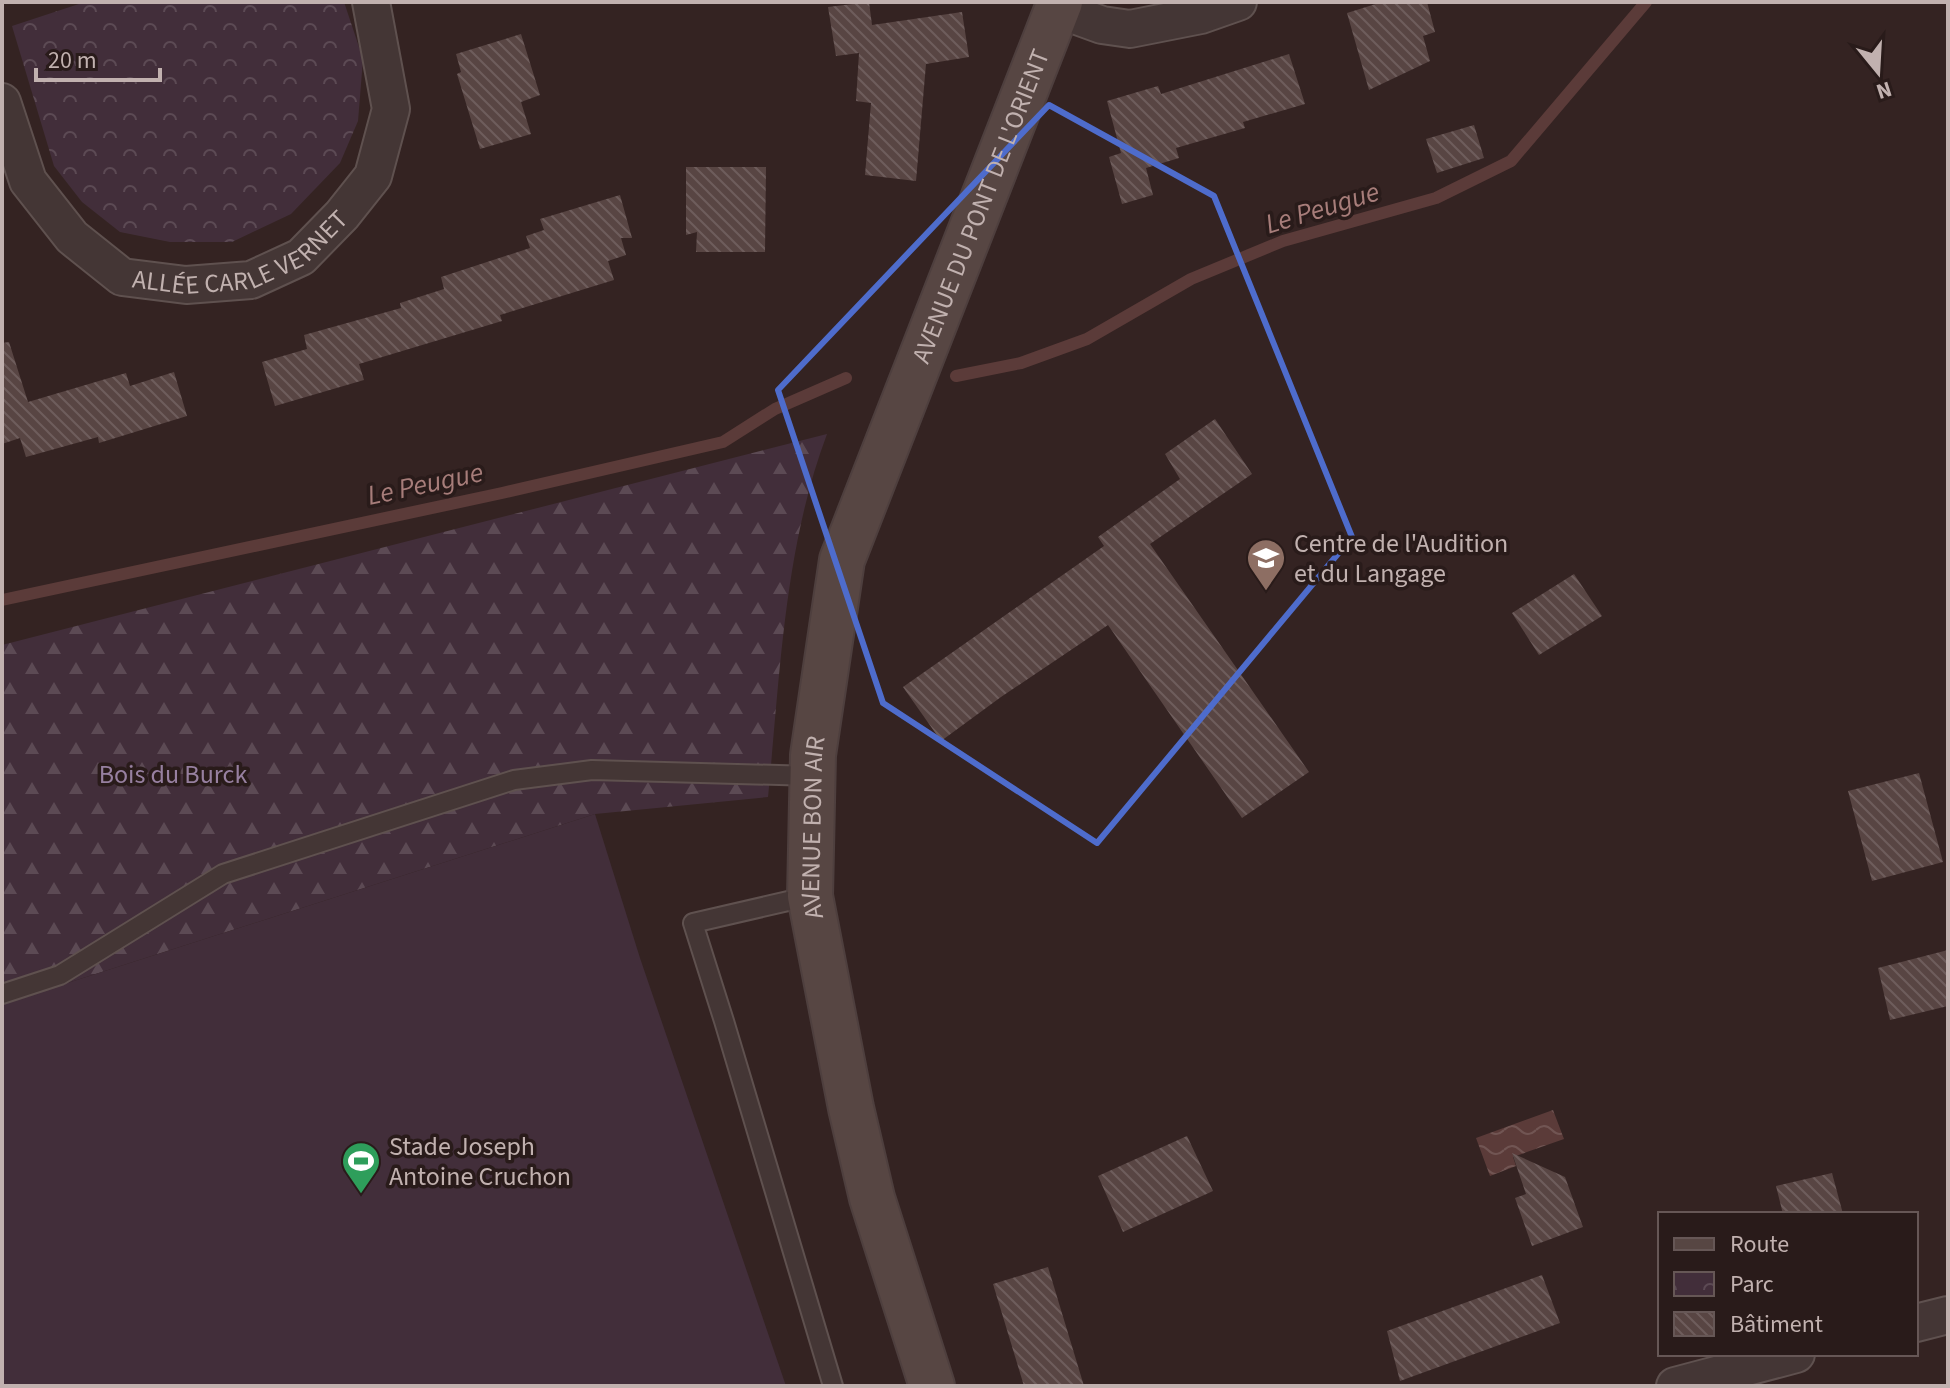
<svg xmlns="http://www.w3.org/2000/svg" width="1950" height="1388" font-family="'Source Sans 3',sans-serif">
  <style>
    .forest { fill: url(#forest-firs) }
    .park { fill: url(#park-crowns) }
    .pitch { fill: #422e3a }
    .water { fill: url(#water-waves) }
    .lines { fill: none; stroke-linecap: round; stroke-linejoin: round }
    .stream { stroke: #5b3b39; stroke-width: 12 }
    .building { fill: url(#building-back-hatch) }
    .lane-casing { stroke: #5f514f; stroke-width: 22 }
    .street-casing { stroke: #5f514f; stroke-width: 40 }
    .secondary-casing { stroke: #4e3f3e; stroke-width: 48 }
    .lane { stroke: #443635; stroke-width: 18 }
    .street { stroke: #443635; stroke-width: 36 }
    .secondary { stroke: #574643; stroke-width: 44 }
    .marked { fill: none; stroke: #4e6ccc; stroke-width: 6; stroke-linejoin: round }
    .labels { text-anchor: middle; stroke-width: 7; stroke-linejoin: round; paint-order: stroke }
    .street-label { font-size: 26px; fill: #c1b1af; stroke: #291b1a }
    .poi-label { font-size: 26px; fill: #c1b1af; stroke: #291b1a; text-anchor: start }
    .park-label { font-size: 26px; fill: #9780a0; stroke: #291b1a }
    .water-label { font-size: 28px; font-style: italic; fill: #a77d7a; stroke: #291b1a }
  </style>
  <defs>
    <pattern id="forest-firs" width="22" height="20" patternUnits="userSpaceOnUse" patternTransform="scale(2)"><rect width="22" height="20" fill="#422e3a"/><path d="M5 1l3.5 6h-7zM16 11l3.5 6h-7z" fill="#5c4a54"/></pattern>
    <pattern id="park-crowns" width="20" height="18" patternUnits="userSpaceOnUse" patternTransform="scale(2)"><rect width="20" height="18" fill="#422e3a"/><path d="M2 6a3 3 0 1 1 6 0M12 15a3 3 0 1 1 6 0" fill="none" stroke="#5c4a54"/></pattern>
    <pattern id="water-waves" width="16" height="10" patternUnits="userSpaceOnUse" patternTransform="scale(2)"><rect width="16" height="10" fill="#5b3b39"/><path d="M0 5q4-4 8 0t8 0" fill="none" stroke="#715553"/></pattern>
    <pattern id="building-back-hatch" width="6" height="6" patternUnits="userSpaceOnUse" patternTransform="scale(2)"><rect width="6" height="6" fill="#584543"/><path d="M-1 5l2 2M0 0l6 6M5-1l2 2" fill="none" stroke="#6e5d5c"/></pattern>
  </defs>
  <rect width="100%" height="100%" fill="#342322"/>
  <!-- forest -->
  <path class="forest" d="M 827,434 C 784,548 780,677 768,797 L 595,814 L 2,1004 L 2,645 Z"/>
  <!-- park -->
  <path class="park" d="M 85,2 L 344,2 L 363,59 L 358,121 L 340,163 L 291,214 L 232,242 L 170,242 L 120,232 L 82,202 L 54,166 L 12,26 Z"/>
  <!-- pitch -->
  <path class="pitch" d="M 595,814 L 640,958 L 786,1386 L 2,1386 L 2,1004 Z"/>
  <!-- water -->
  <path class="water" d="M 1553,1110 L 1564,1139 L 1513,1157 L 1516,1166 L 1490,1176 L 1476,1138 Z"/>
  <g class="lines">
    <!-- stream -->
    <g class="stream">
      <path d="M 956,376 L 1021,363 L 1087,339 L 1191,279 L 1283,241 L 1436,198 L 1511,161 L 1646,2"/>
      <path d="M 2,600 L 502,493 L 723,442 L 775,409 L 846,378"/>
    </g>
  </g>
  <!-- building -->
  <g class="building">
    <path d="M 869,2 L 872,25 L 962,12 L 969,57 L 926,64 L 916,181 L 865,175 L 871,103 L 856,101 L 859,53 L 836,56 L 828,7 Z"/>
    <path d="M 1382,2 L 1427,2 L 1435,32 L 1423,36 L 1430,61 L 1369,90 L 1347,13 Z"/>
    <path d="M 521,34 L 540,95 L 521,102 L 531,134 L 480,149 L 457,74 L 461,72 L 456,54 Z"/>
    <path d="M 1289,54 L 1305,104 L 1243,122 L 1245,128 L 1176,148 L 1179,158 L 1146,168 L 1153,195 L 1122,204 L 1109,157 L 1121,153 L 1107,101 L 1158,86 L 1161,94 Z"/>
    <path d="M 1474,125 L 1484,158 L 1437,173 L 1426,139 Z"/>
    <path d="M 686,167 L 766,167 L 765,252 L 696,252 L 697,232 L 686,235 Z"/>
    <path d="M 620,195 L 632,238 L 621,238 L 626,255 L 608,261 L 614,280 L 500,315 L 502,321 L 359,364 L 364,380 L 275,406 L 262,362 L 307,349 L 304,335 L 401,308 L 400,303 L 444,289 L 441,277 L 530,248 L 526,236 L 544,230 L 540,219 Z"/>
    <path d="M 9,342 L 28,402 L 126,373 L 130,386 L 174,372 L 187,416 L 99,443 L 98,437 L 26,457 L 20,438 L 2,444 L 2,343 Z"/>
    <path d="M 1215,419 L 1252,474 L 1150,544 L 1309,772 L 1242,818 L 1108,625 L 1001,697 L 941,741 L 903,687 L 1104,546 L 1098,537 L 1180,479 L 1165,454 Z"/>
    <path d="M 1574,574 L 1602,616 L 1539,655 L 1512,613 Z"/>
    <path d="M 1919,773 L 1943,862 L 1872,881 L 1848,791 Z"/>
    <path d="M 1948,950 L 1948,1006 L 1890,1020 L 1878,968 Z"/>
    <path d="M 1187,1136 L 1213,1191 L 1123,1232 L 1098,1176 Z"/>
    <path d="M 1512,1153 L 1565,1177 L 1583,1227 L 1532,1246 L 1515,1198 L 1526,1194 Z"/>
    <path d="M 1832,1173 L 1843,1214 L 1783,1214 L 1776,1186 Z"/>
    <path d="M 1048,1267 L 1084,1386 L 1024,1386 L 993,1284 Z"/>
    <path d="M 1542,1275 L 1560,1323 L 1400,1381 L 1387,1331 Z"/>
  </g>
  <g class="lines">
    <defs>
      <g id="lane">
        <path d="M 810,896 L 693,923 L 724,1021 L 833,1386"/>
        <path d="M 2,994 L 60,975 L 223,874 L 514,780 L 592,770 L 813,776"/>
      </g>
      <g id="street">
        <path d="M 1058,9 L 1102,25 L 1130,29 L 1201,15 L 1238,2"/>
        <path id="s1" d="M 2,102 L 28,181 L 72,237 L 122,277 L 186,285 L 251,280 L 301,257 L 342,215 L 373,176 L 391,109 L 371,2"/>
        <path d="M 1916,1323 L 1948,1315"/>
        <path d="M 1675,1386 L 1796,1354"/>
      </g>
      <g id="secondary">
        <path id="s2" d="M 932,1386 L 872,1198 L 851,1108 L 810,896 L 813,755 L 842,560 L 1060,2"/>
      </g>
    </defs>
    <!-- lane casing -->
    <use href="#lane" class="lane-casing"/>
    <!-- street casing -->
    <use href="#street" class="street-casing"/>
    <!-- secondary casing -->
    <use href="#secondary" class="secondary-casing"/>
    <!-- lane -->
    <use href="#lane" class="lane"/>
    <!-- street -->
    <use href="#street" class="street"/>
    <!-- secondary -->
    <use href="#secondary" class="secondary"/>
  </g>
  <!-- marked area -->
  <path class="marked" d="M 1049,105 L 1214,196 L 1352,537 L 1097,843 L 883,703 L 778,390 Z"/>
  <!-- icons -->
  <defs>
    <symbol id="school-pin" viewBox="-11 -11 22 30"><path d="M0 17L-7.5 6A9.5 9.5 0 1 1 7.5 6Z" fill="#8d6e63" stroke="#291b1a"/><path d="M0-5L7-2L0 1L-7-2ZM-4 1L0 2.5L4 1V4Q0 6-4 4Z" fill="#fff"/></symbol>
    <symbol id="stadium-pin" viewBox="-11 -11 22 30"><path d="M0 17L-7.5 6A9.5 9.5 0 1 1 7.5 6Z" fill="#2e9e5b" stroke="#291b1a"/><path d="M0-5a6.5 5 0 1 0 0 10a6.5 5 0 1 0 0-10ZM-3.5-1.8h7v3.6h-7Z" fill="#fff"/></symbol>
  </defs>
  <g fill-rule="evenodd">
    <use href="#school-pin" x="1244" y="536" width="44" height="60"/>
    <use href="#stadium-pin" x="339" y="1139" width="44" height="60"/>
  </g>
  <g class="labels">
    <!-- street labels -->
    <g class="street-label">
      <text dy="9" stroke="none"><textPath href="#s2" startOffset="1224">AVENUE DU PONT DE L'ORIENT</textPath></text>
      <text dy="9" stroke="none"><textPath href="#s1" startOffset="346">ALLÉE CARLE VERNET</textPath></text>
      <text dy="9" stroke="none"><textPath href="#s2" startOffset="574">AVENUE BON AIR</textPath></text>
    </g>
    <!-- poi labels -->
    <g class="poi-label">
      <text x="1294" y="552">Centre de l'Audition<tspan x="1294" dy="30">et du Langage</tspan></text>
      <text x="389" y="1155">Stade Joseph<tspan x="389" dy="30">Antoine Cruchon</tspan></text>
    </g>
    <!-- park labels -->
    <g class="park-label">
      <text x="173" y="783">Bois du Burck</text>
    </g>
    <!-- water labels -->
    <g class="water-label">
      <text transform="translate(1322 207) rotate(-17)" y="10">Le Peugue</text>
      <text transform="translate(425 483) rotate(-12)" y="10">Le Peugue</text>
    </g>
  </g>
  <!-- border -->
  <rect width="1950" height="1388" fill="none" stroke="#c1b1af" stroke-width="8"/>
  <!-- legend -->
  <rect x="1658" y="1212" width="260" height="144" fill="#291b1a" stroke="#665756" stroke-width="2"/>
  <rect x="1674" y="1238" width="40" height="12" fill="#574643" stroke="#665756" stroke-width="2"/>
  <text x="1730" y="1252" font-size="24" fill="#c1b1af">Route</text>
  <rect x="1674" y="1272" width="40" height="24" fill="url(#park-crowns)" stroke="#665756" stroke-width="2"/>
  <text x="1730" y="1292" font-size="24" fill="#c1b1af">Parc</text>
  <rect x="1674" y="1312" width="40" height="24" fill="url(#building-back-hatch)" stroke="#665756" stroke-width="2"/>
  <text x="1730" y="1332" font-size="24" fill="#c1b1af">Bâtiment</text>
  <!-- north arrow -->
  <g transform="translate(1878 72) rotate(162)" stroke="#291b1a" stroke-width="6" paint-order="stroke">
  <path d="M0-6L14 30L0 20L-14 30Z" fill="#c1b1af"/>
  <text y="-12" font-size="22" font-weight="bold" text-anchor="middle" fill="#c1b1af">N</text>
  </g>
  <!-- scale -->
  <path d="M36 68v12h124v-12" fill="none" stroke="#c1b1af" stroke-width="4"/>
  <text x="48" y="68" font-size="24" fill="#c1b1af" stroke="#291b1a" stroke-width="6" paint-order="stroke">20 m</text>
</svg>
